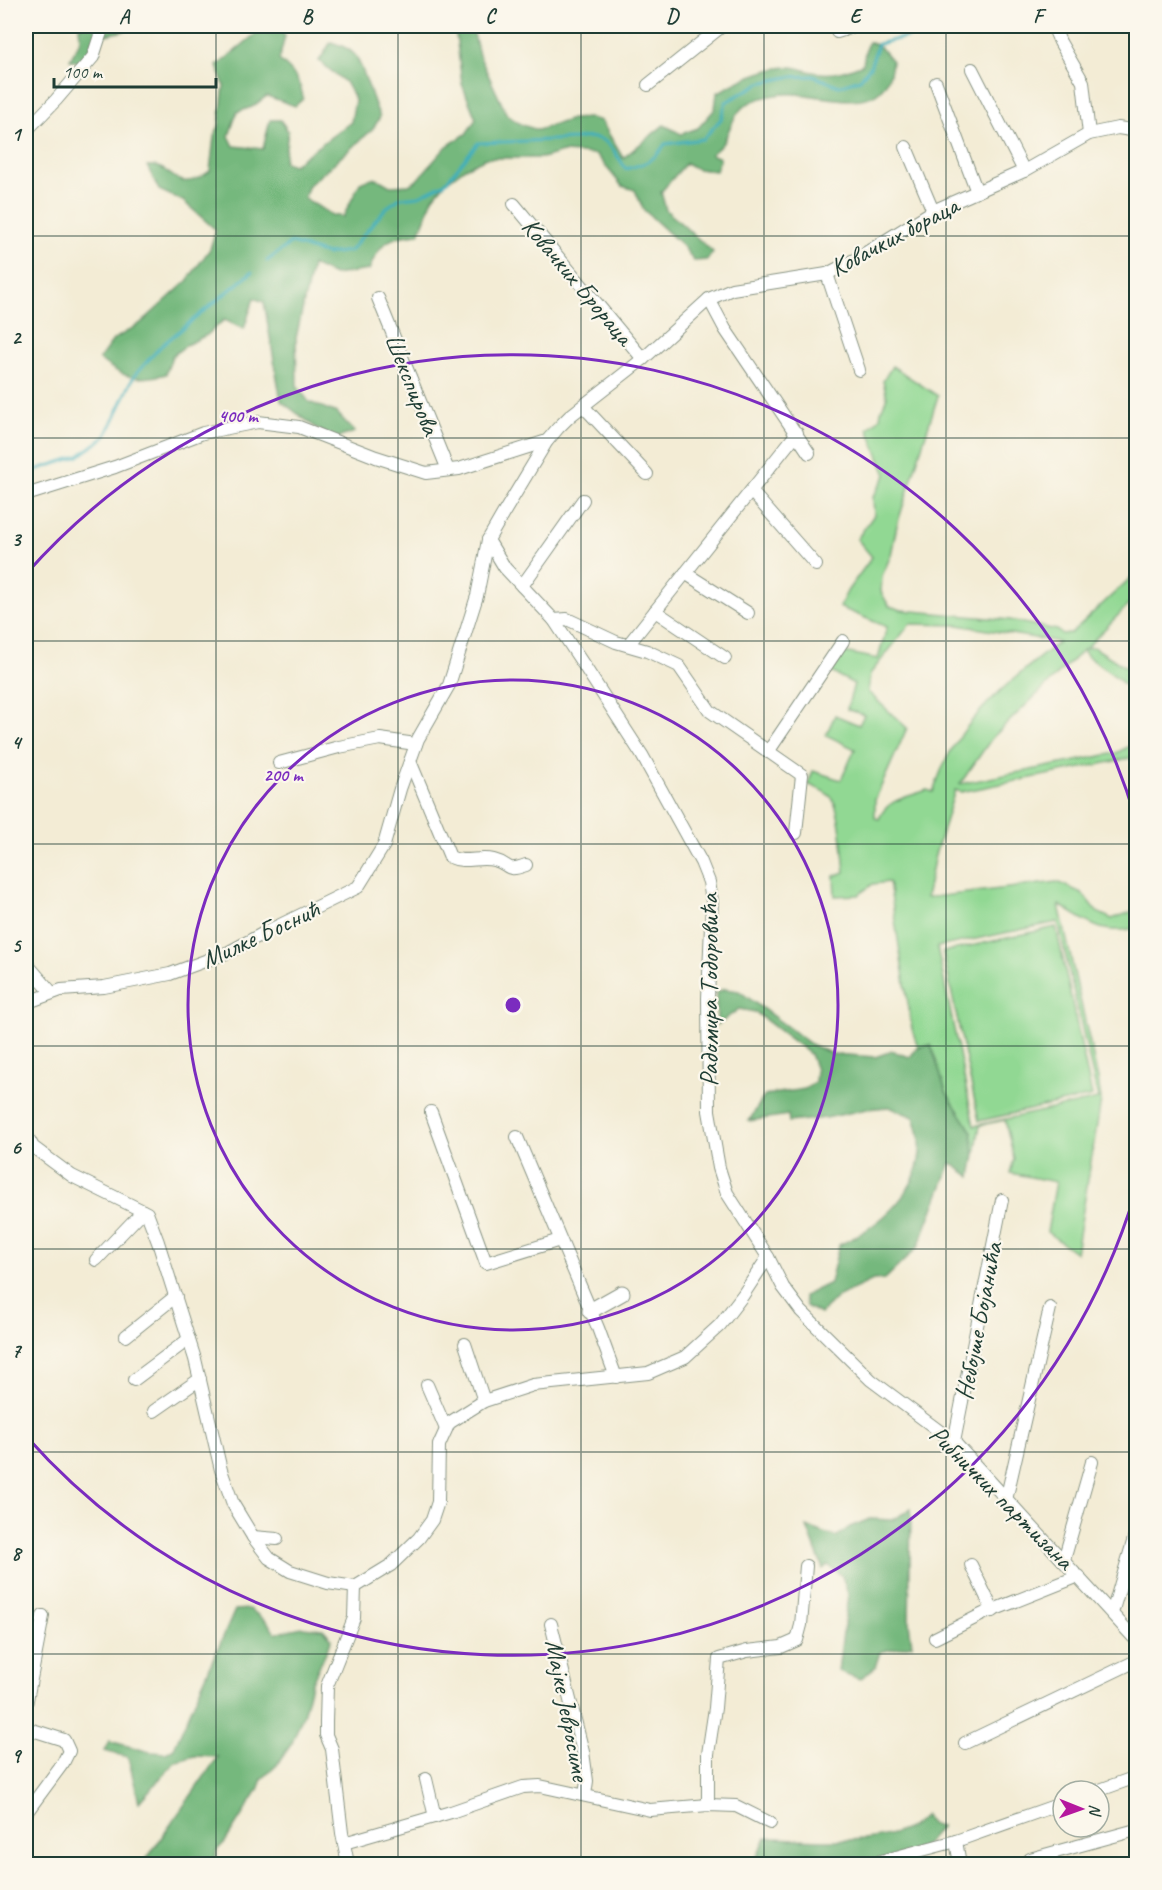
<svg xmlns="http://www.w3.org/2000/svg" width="1162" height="1890" font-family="Caveat,sans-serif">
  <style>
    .green { fill: #91d893; stroke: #588a64; stroke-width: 1.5; fill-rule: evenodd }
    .forest { fill: #74b87d; stroke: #4a7a58; stroke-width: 1.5 }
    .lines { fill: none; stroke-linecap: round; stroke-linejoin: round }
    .stream { stroke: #3fafbb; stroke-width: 3 }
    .minor-casing { stroke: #899484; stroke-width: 14 }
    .tertiary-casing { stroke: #899484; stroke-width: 17 }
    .minor { stroke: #fff; stroke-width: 12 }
    .tertiary { stroke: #fff; stroke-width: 15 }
    .grid { fill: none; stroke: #1f3d34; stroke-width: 1.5; stroke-opacity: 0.55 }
    .ring { fill: none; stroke: #7b2cbf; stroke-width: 3 }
    .labels { text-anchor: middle; stroke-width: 4.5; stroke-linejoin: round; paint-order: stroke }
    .street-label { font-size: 26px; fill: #1f3d34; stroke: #fbf7ec }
    .centre { fill: #7b2cbf; stroke: #fbf7ec; stroke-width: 3 }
    .ring-label { font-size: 18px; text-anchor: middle; font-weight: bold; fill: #7b2cbf; stroke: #fbf7ec; stroke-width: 4.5; stroke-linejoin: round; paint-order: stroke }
    .neatline { fill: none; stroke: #1f3d34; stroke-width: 2 }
    .grid-label { font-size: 20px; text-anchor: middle; font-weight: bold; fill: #1f3d34 }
  </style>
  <rect width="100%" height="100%" fill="#fbf7ec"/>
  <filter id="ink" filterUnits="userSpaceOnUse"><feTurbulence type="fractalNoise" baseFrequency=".0167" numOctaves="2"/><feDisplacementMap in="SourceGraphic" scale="12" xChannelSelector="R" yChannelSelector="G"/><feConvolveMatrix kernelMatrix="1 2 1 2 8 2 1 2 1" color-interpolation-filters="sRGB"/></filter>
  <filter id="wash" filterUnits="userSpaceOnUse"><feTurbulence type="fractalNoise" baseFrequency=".008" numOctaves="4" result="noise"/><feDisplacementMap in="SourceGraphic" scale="24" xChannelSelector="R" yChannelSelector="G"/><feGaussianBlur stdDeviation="1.35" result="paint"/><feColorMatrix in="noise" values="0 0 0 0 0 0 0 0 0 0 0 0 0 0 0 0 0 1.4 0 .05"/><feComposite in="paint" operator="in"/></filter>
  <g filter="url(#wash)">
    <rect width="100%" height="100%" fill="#f3ecd5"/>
    <!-- green -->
    <g class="green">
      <path d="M 892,366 L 938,396 L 897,525 L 891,555 L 882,576 L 881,592 L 889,606 L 902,610 L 1010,620 L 1056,630 L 1062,634 L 1071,633 L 1136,573 L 1136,597 L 1085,649 L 1094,647 L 1136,674 L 1136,696 L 1116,677 L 1087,656 L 1083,650 L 992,738 L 960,784 L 1116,753 L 1136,743 L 1136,757 L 961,792 L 955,790 L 935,855 L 926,898 L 1057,882 L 1082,893 L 1097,912 L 1112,919 L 1136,910 L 1136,928 C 1099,936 1089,922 1059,905 L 1098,1079 L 1101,1100 L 1076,1253 L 1047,1232 L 1056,1182 L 1010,1173 L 1014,1159 L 1005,1120 L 980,1125 L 974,1160 L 972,1132 L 946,1092 L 931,1045 L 918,1047 L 912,1029 L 889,882 L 873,884 L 858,895 L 835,896 L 834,876 L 845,872 C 843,855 841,812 832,798 C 826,791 816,788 808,784 L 813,771 L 841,780 L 855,749 L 826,735 L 835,715 L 859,725 L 864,715 L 847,709 L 854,684 L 831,672 L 844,652 L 878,659 L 887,627 L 839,607 L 848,590 L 872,557 L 857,539 L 874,515 L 873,497 L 886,475 L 868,429 L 880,418 L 881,411 L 887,397 L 883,381 ZM 910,624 L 958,625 L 1059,642 C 1017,675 968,713 945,762 C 940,772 937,782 933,792 L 927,790 C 908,797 886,799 879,819 L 875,818 L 875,800 L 907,728 L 868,692 L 870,674 ZM 1058,922 L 1098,1099 L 974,1126 L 937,947 Z"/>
      <path d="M 1056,927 L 1092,1096 L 979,1121 L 943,952 Z"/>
    </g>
    <!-- forest -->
    <g class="forest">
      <path d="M 79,26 L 147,26 L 96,37 L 82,63 L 70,60 L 80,41 Z"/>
      <path d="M 265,26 L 288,26 L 282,32 L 285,36 L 279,60 C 292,70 302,82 303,99 L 295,106 L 267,96 L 252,107 L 237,112 L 229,136 L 234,146 L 263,149 L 270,120 L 281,120 L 288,132 L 284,162 L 293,165 L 351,122 L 355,100 L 345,82 L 319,61 L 331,42 C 340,45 349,48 355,55 C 362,63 373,103 380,117 L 373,129 L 309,185 L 304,198 L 332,215 L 343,217 L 360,183 L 372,178 L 378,179 L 390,186 L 409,185 L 416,181 L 447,146 L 466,134 L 476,119 L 462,84 L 455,26 L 472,26 L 479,55 L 507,115 L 522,125 L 538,130 L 572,119 L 590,118 L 601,121 L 623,158 L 664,125 L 681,134 L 698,128 L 715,109 L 717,93 C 738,81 765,67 791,67 C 798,67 806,71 813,72 C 832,76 846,71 863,64 L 866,47 L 869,42 L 879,46 L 892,61 C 888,118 832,96 795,94 C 781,93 758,97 746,105 C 734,113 730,129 724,141 C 721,146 716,150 711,154 L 720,158 L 716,171 L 697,169 L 686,163 L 661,192 L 666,210 L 713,252 L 707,260 L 694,261 L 683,246 L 643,209 L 635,190 L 622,186 L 596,154 L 563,152 L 542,158 L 486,158 L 465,168 L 445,183 L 433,198 L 419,234 C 389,236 380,242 369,270 L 334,275 L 312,265 L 296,338 L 297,386 L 309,402 L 337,413 L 355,432 L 332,440 L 281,401 L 264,302 L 254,298 L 244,329 L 224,320 L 207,335 L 188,344 L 172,356 L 166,374 C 136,382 123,378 99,359 L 113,340 L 141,323 L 187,281 L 210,249 L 216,230 L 183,201 L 159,190 L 147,166 C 175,163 172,198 210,171 L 214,137 L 219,126 L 224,85 L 217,66 Z"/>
      <path d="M 724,989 L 739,991 L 812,1045 L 833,1054 L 875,1057 L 892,1051 L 910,1057 L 918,1047 L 931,1045 L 946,1092 L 972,1132 L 974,1160 L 971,1177 L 951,1163 L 918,1247 L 885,1279 L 873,1280 L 837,1297 L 820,1314 L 806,1306 L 804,1296 L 830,1283 L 839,1245 C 880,1226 924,1190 920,1140 C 919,1132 916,1124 914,1117 L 889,1107 L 867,1109 L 826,1118 L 789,1122 L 788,1115 L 749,1121 L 765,1095 L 805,1089 L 815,1082 L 816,1070 L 810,1054 L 755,1012 L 739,1009 L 717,1025 L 716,993 Z"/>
      <path d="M 911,1509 L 909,1623 L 912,1645 L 880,1652 L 875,1667 L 860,1679 L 838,1671 L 848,1594 L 842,1576 L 828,1565 L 823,1569 L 807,1527 L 836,1537 L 850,1527 L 870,1519 L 892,1520 Z"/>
      <path d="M 250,1609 L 267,1622 L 276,1633 L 302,1627 L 323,1629 L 332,1639 L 311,1684 L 304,1712 L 292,1743 L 277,1765 L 262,1779 L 258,1790 L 225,1842 L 217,1850 L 214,1864 L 143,1864 L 218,1757 L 194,1756 L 175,1762 L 139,1802 L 128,1757 L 104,1751 L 109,1741 L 150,1752 L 166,1753 L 174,1748 L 235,1610 Z"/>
      <path d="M 925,1815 L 930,1824 L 941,1826 L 908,1864 L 753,1864 L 766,1838 C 809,1838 894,1851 925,1815 Z"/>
    </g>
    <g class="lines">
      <!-- stream -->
      <g class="stream">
        <path d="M 267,261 L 291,243 L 327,254 L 350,251 L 386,208 L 400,198 L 419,196 L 445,183 L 478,143 L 576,139 C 607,133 610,145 626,169 C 644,164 655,161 665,144 L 703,139 L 721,119 L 726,102 L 760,83 L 788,77 L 813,76 L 839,86 L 860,79 L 870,67 L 878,44 L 906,37 L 933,26"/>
        <path d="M 26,473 L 79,456 L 106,436 L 134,376 L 161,346 L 252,272"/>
      </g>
    </g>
  </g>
  <g filter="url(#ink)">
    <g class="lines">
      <defs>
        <g id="minor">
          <path d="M 1053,26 L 1060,42 L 1083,82 L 1089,134"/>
          <path d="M 837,32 L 857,26"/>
          <path d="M 972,69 L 1024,171"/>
          <path d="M 936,83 L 977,192"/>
          <path d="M 648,85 L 722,26"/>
          <path d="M 26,131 L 56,100 L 93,57 L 103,26"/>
          <path d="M 906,147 L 933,211"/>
          <path d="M 514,204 L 643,359"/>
          <path d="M 827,274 L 859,370"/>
          <path d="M 378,298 L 448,470"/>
          <path d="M 709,299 L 725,329 L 809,453"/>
          <path d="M 583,406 L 647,474"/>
          <path d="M 751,491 L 816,565"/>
          <path d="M 26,495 L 115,467 L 203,433 L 258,422 L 299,427 L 376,457 L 426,473 L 459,469 L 547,441"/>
          <path d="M 488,540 L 505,568 L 554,620 L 585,667 L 642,755 L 701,862 L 709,882 L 712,901 L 708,998 L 709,1111 L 719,1168 L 727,1193 L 768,1257 L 783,1287 L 801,1311 L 871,1380 L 954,1442 L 1136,1640"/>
          <path d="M 685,573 L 748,613"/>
          <path d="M 522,586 L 583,500"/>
          <path d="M 655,611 L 725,658"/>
          <path d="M 554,620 L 567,619 L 616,642 L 647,651 L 679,666 L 710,711 L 802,775 L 796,833"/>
          <path d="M 628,645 L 797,433"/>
          <path d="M 768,752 L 843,641"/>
          <path d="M 410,761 L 450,857 C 465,864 479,856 494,860 C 511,864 504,873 526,865"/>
          <path d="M 279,763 L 339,747 L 380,739 L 416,744"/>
          <path d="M 26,963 L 52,993"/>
          <path d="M 26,1003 L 61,990 L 104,987 L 170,974 L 229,952 L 266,932 L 358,887 L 384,845 L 400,789 L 418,739 L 449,685 L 477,596 L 488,540 L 503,514 L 547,441 L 558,428 L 570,416 L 643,359 L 709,299 L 732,289 L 827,274 L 856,259 L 933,211 L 1024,171 L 1089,134 L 1118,128 L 1131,130 L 1136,133"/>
          <path d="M 431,1112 L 486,1263 L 560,1240"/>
          <path d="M 26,1134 L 33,1147 L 72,1176 L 147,1213 L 158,1242 L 195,1359 L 221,1470 L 233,1504 L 253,1537 L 269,1558 L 290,1571 L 328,1583 L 355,1587 L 391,1565 L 419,1538 L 432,1520 L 438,1502 L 439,1445 L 449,1423 L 484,1401 L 533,1385 L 648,1373 L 685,1357 L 720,1325 L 743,1295 L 768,1257"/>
          <path d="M 517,1137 L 598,1328 L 616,1377"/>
          <path d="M 96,1260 L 143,1211"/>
          <path d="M 126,1336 L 176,1296"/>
          <path d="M 465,1344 L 484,1401"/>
          <path d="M 134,1380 L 189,1339"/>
          <path d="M 427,1385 L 446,1429"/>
          <path d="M 154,1411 L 200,1379"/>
          <path d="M 954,1442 L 1002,1200"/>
          <path d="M 1006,1500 L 1050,1308"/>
          <path d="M 253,1537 L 277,1539"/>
          <path d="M 1064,1560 L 1092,1462"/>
          <path d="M 971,1565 L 993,1611"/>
          <path d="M 1112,1613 L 1136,1532"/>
          <path d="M 551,1624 L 583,1752 L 587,1781 L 585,1795"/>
          <path d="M 935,1638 L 983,1614 L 1079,1576"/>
          <path d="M 26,1705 L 43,1616"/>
          <path d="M 26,1728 L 64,1740 L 69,1751 L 63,1763 L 26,1813"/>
          <path d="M 965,1743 L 1136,1661"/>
          <path d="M 426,1779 L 435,1817"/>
          <path d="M 1097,1791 L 1136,1777"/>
          <path d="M 708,1805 L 708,1754 L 715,1708 L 719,1659 L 747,1651 L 781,1647 L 797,1640 L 801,1625 L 806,1566"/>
          <path d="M 956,1841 L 960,1864"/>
          <path d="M 344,1843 L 451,1812 L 523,1787 L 540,1786 L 650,1810 L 708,1805 L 736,1806 L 770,1823"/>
          <path d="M 1030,1859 L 1136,1830"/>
          <path d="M 348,1864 L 342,1833 L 332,1749 L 326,1735 L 326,1722 L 327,1686 L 354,1618 L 355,1587"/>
          <path d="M 870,1864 L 956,1841 L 1063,1803"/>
        </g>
        <path id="tertiary" d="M 590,1311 L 622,1293"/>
      </defs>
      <!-- minor casing -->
      <use href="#minor" class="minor-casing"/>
      <!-- tertiary casing -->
      <use href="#tertiary" class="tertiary-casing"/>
      <!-- minor -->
      <use href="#minor" class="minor"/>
      <!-- tertiary -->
      <use href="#tertiary" class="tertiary"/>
    </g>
  </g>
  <!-- grid -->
  <path class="grid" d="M 216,26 L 216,1864M 398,26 L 398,1864M 581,26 L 581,1864M 764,26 L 764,1864M 946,26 L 946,1864M 26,236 L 1136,236M 26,438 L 1136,438M 26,641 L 1136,641M 26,844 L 1136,844M 26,1046 L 1136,1046M 26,1249 L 1136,1249M 26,1452 L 1136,1452M 26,1654 L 1136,1654"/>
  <!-- distance rings -->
  <g class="ring">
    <circle cx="513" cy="1005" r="325"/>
    <path d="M1136 1190A650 650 0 0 1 26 1436M26 574A650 650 0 0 1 1136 820"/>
  </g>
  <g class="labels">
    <!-- street labels -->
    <g class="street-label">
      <text transform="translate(894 236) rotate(-28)" y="9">Ковачких бораца</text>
      <text transform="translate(578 281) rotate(50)" y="9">Ковачких Брораца</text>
      <text transform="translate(413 384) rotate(68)" y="9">Шекспирова</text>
      <text transform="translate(260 934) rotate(-25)" y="9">Милке Боснић</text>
      <text transform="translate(709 990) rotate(-90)" y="9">Радомира Тодоровића</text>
      <text transform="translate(978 1321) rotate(-79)" y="9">Небојше Бојанића</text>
      <text transform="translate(1002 1497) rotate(45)" y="9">Рибничких партизана</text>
      <text transform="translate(568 1710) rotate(79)" y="9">Мајке Јевросиме</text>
    </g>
  </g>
  <circle cx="513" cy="1005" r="9" class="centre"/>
  <g class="ring-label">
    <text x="238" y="422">400 m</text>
    <text x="283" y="781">200 m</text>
  </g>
  <!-- margin -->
  <rect width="1162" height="1890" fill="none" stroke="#fbf7ec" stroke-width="66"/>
  <!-- north arrow -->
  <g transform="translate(1081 1809) rotate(91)"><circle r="28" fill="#fbf7ec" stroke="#a3ada2" stroke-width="1.5"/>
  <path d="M0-4.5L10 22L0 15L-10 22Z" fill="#b5179e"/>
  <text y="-9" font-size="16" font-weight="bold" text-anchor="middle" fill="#1f3d34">N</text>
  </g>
  <!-- scale -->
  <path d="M54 78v9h162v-9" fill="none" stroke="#1f3d34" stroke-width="3"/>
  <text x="63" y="78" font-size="18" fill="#1f3d34" stroke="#fbf7ec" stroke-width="4.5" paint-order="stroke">100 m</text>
  <rect x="33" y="33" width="1096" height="1824" class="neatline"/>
  <g class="grid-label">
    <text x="124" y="23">A</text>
    <text x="307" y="23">B</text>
    <text x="490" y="23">C</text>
    <text x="672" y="23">D</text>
    <text x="855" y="23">E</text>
    <text x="1038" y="23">F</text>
    <text x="16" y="141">1</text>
    <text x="16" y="344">2</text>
    <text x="16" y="546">3</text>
    <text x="16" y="749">4</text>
    <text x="16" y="952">5</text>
    <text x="16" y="1154">6</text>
    <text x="16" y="1357">7</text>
    <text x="16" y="1560">8</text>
    <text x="16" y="1762">9</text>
  </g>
</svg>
